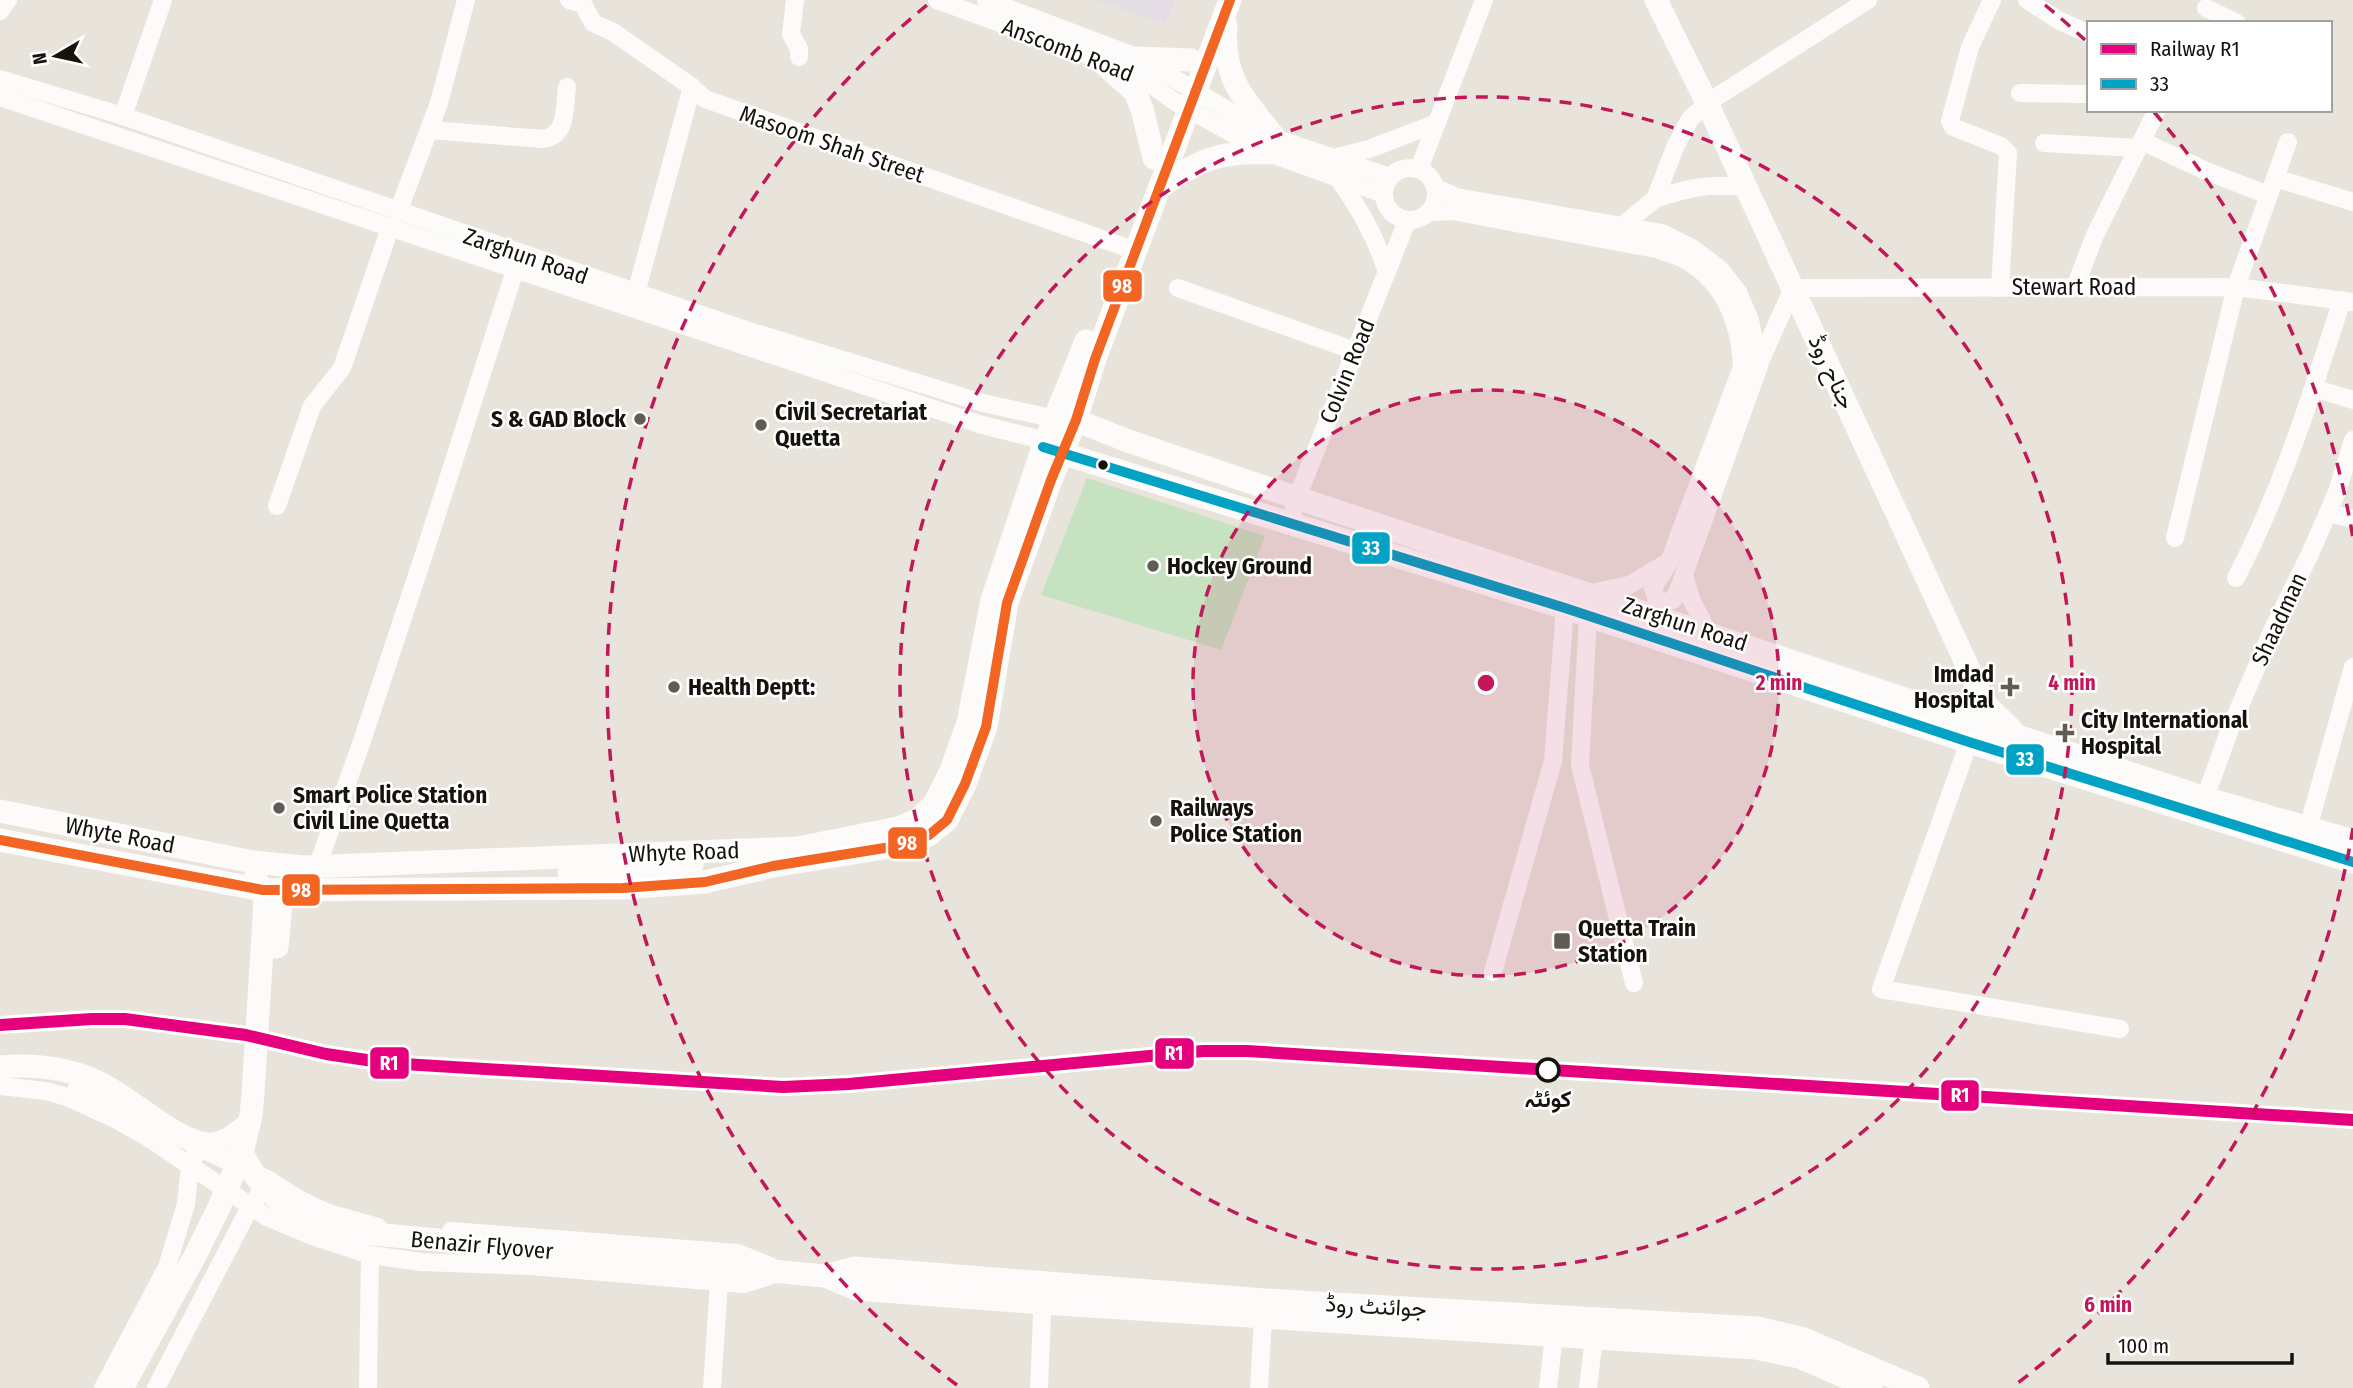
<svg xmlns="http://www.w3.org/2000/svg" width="2353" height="1388" font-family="'Fira Sans Condensed',Vazirmatn,sans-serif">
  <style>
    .medical { fill: #e4dde5 }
    .green { fill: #c7e2c1 }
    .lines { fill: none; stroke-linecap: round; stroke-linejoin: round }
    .minor { stroke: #fcfbfa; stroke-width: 18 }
    .major { stroke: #fcfbfa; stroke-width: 23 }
    .bus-1-casing { stroke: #fff; stroke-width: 16 }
    .bus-2-casing { stroke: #fff; stroke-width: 16 }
    .bus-1 { stroke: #01a2c4; stroke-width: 10 }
    .bus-2 { stroke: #f26522; stroke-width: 10 }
    .rail-1-casing { stroke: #fff; stroke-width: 18 }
    .rail-1 { stroke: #e5007d; stroke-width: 12 }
    .ring { fill: none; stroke: #c2185b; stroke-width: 3.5; stroke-dasharray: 12 9 }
    .poi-dot { fill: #605c55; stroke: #fff; stroke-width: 2.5 }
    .bus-dot { fill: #16130d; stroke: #fff; stroke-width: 2.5 }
    .stop-dot { fill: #fff; stroke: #16130d; stroke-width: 3.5 }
    .labels { text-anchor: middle; stroke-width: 5; stroke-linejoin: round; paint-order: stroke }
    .street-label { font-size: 23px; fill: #16130d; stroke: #fff }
    .poi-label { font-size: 23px; font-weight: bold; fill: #16130d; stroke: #fff; text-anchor: start }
    .stop-label { font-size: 23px; font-weight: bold; fill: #16130d; stroke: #fff }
    .centre { fill: #c2185b; stroke: #fff; stroke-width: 3.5 }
    .ring-label { font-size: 21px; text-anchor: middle; font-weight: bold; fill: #c2185b; stroke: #fff; stroke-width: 5; stroke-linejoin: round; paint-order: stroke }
    .line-badge { stroke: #fff; stroke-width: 2.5 }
    .badge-label { font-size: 19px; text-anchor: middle; font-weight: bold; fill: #fff }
  </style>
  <rect width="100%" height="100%" fill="#e8e4db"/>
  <!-- medical -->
  <path class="medical" d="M 1097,0 L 1175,0 L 1165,24 Z"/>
  <!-- green -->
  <path class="green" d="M 1087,478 L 1265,536 L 1221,650 L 1041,595 Z"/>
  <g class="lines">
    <!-- minor -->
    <g class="minor">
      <path d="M 569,0 L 583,4 L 593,23 L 613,32 L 692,87 L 705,99 L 1122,246"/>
      <path d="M 795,0 L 791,34 L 799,49 L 799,57"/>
      <path d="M 937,0 L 1133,72 L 1174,101 L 1268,153 L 1384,194"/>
      <path d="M 986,0 L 1139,58 L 1275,138 L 1390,177"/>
      <path d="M 1992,0 L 1970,47 L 1950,121 L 1953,127 L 2001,146 L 2008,153 L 2000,288"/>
      <path d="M 2027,0 L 2058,20 L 2089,34"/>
      <path d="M 2206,8 L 2237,23"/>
      <path d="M 0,11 L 8,0"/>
      <path d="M 0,79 L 123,116 L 746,330 L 983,403 L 1056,419"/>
      <path d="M 2020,93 L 2089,94"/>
      <path d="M 0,97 L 979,424 L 1046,441"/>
      <path d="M 123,116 L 163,0"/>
      <path d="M 430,130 L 543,139 C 568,135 564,109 567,87"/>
      <path d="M 2142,141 L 2206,171 L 2268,195"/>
      <path d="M 2044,143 L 2138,148"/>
      <path d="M 1334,158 L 1369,149 L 1437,123"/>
      <circle cx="1410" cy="194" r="26"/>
      <path d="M 1419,169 L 1484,0"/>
      <path d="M 1338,178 C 1360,210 1375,235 1387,272"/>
      <path d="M 2275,178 L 2353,202"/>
      <path d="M 1655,199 C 1687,188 1713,182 1746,188"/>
      <path d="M 398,212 L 439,103 L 466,0"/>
      <path d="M 1430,212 L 1452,211 L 1656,249 C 1666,253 1678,255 1687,261 C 1726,284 1740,325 1742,367 L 1669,562 L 1653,588 L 1657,600 L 1664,602 L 1673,600 L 1678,591 L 1759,366 L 1750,320 L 1738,292 L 1720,269 L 1692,248 L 1662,233 L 1456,197 L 1436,188"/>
      <path d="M 1622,226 L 1655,199 L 1676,145 L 1690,119 L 1707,103 L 1868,0"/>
      <path d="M 2075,287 L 2095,235 L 2157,110"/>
      <path d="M 1178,288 L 1355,351"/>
      <path d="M 636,293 L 692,87"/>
      <path d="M 1759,364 L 1793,288 L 2236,287 L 2353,302"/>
      <path d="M 2313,388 L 2353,400"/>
      <path d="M 277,506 L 312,406 L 342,368 L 390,228"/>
      <path d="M 2328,513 L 2353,519"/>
      <path d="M 1290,522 L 1297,498 L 1407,221"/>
      <path d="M 2175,538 L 2236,287 L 2288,142"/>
      <path d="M 1684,575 L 1691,599 L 1708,632"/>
      <path d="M 2236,578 C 2282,489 2311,396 2342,300"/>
      <path d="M 1591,593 L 1629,585 L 1665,564"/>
      <path d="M 1588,616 L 1580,765 L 1634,983"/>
      <path d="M 1969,742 L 1881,989 L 2120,1029"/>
      <path d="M 2205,798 L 2230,729 L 2272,631 L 2310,554 L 2337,492 L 2353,440"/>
      <path d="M 2308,828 L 2353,667"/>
      <path d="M 317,867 L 361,744 L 426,548 L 515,270"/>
      <path d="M 1493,972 L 1553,761 L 1565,608"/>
      <path d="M 0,1086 L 46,1091 L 67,1097 L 113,1118 L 147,1137 L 267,1217 L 312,1236 L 370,1255 L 422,1262 L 531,1266 L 744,1284 L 776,1274"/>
      <path d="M 76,1090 L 103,1100 L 137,1117"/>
      <path d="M 193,1145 L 269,1180 L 297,1198 L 328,1213 L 378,1227"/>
      <path d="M 451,1231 L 738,1253 L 770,1266"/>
      <path d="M 103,1388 L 167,1267 L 186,1204 L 190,1165 L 195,1156"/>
      <path d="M 156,1388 L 250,1207 L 269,1180"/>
      <path d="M 368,1388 L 370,1255"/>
      <path d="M 712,1388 L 719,1283"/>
      <path d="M 1039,1388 L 1043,1292"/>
      <path d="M 1259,1388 L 1263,1317"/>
      <path d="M 1548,1388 L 1554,1335"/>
      <path d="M 1588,1388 L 1594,1338"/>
    </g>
    <!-- major -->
    <g class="major">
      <path d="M 1656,0 L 1707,103 L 1985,704 L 2013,731"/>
      <path d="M 1226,25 C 1222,79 1244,98 1275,138"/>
      <path d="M 1139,58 L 1191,60"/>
      <path d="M 1098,59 L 1135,92 L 1142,109 L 1154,158"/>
      <path d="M 1159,188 C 1200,160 1217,151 1268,153"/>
      <path d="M 1065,416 L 1128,441 L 1297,498 L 2205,798 L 2353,841"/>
      <path d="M 1048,449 L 1565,608 L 1969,742 L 2353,862"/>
      <path d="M 0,811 L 253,862 L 304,867 L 798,848 L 898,828 L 919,819 L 934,804 L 950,773 L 968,723 L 992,600 L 1043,447 L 1086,341"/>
      <path d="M 0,840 L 263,890 L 623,888 L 705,882 L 773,866 L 903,845 L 929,835 L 947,820 L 965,784 L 986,727 L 1007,603 L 1051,480 L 1076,420 L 1095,359 L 1230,0"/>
      <path d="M 569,872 L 637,870 L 692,865"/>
      <path d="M 277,947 L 282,895 L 294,881"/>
      <path d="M 0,1067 C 34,1064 69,1068 100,1083 C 130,1097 179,1145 211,1144 C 225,1144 238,1132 249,1124"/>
      <path d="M 242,1153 C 265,1201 302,1219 352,1232 L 825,1276 L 856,1289 L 1042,1303 L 1755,1348 L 1799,1357 L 1871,1388"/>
      <path d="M 825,1276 L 855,1268 L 1265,1300 L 1758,1328 L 1804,1339 L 1918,1388"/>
      <path d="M 122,1388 L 196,1254 L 220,1205 L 242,1153 L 251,1116 L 253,1093 L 265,902 L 261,888 L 255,878"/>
    </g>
    <defs>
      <path id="bus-1" d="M 1043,447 L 1565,608 L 1969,742 L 2353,862"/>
      <path id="bus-2" d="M 0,840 L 263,890 L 623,888 L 705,882 L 773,866 L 903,845 L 929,835 L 947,820 L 965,784 L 986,727 L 1007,603 L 1051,480 L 1076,420 L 1095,359 L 1230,0"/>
    </defs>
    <!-- bus-1 casing -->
    <use href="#bus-1" class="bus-1-casing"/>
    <!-- bus-2 casing -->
    <use href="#bus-2" class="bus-2-casing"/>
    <!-- bus-1 -->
    <use href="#bus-1" class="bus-1"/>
    <!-- bus-2 -->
    <use href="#bus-2" class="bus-2"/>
    <defs>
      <path id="rail-1" d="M 0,1025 L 92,1019 L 125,1019 L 246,1035 L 326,1054 L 387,1063 L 783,1087 L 849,1084 L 1203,1051 L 1247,1051 L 2353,1120"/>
    </defs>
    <!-- rail-1 casing -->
    <use href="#rail-1" class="rail-1-casing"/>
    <!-- rail-1 -->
    <use href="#rail-1" class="rail-1"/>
  </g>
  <!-- distance rings -->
  <circle cx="1486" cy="683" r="293" fill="#c2185b" fill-opacity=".12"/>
  <g class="ring">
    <circle cx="1486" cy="683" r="293"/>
    <circle cx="1486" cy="683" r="586"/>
    <path d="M2353 828A879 879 0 0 1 2015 1385M957 1385A879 879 0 0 1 927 5M2045 5A879 879 0 0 1 2085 40M2154 112A879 879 0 0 1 2353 538"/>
  </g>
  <!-- markers -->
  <g class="poi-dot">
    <circle cx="640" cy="419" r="7"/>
    <circle cx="761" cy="425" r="7"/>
    <circle cx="1153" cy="566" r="7"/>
    <circle cx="674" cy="687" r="7"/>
    <path d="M2006.5 676.5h7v7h7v7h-7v7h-7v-7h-7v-7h7z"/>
    <path d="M2061.5 722.5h7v7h7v7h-7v7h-7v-7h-7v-7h7z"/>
    <circle cx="279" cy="808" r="7"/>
    <circle cx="1156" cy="821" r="7"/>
    <rect x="1553" y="932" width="18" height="18" rx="3.5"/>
  </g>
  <circle class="bus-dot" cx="1103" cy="465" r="6"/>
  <circle class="stop-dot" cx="1548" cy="1070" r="11"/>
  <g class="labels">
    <!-- street labels -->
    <g class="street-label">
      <text transform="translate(1068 50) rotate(21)" y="8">Anscomb Road</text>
      <text transform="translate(832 144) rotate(19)" y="8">Masoom Shah Street</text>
      <text transform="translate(526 256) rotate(19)" y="8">Zarghun Road</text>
      <text x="2074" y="295">Stewart Road</text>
      <text transform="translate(1347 371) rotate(-68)" y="8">Colvin Road</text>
      <text transform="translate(1832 372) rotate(65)" y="8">جناح روڈ</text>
      <text transform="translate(2279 619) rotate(-65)" y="8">Shaadman</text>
      <text transform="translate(1685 624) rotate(18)" y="8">Zarghun Road</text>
      <text transform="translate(120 835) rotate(11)" y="8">Whyte Road</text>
      <text transform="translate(684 852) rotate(-2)" y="8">Whyte Road</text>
      <text transform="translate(482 1245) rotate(5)" y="8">Benazir Flyover</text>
      <text transform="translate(1376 1306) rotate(3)" y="8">جوائنٹ روڈ</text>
    </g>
    <!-- poi labels -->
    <g class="poi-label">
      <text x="775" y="420">Civil Secretariat<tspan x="775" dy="26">Quetta</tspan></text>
      <text x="626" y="427" text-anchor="end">S &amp; GAD Block</text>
      <text x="1167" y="574">Hockey Ground</text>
      <text x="1994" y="682" text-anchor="end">Imdad<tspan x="1994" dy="26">Hospital</tspan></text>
      <text x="688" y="695">Health Deptt:</text>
      <text x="2081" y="728">City International<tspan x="2081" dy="26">Hospital</tspan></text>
      <text x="293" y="803">Smart Police Station<tspan x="293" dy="26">Civil Line Quetta</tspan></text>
      <text x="1170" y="816">Railways<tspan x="1170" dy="26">Police Station</tspan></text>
      <text x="1578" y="936">Quetta Train<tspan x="1578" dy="26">Station</tspan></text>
    </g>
    <!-- stop labels -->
    <g class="stop-label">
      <text x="1548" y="1107">کوئٹہ</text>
    </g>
  </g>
  <circle cx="1486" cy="683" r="10" class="centre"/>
  <g class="ring-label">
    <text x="1779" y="690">2 min</text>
    <text x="2072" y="690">4 min</text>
    <text x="2108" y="1312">6 min</text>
  </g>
  <g class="line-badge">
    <rect x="1102" y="269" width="41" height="34" rx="7" fill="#f26522"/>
    <rect x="1351" y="531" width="40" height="34" rx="7" fill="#01a2c4"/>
    <rect x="2005" y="743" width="40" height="33" rx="7" fill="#01a2c4"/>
    <rect x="887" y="826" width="41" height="34" rx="7" fill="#f26522"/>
    <rect x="281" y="873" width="40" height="34" rx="7" fill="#f26522"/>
    <rect x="1154" y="1037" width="41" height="33" rx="7" fill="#e5007d"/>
    <rect x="369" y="1046" width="41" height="34" rx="7" fill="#e5007d"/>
    <rect x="1940" y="1079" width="40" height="33" rx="7" fill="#e5007d"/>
  </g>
  <g class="badge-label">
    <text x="1122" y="293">98</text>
    <text x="1371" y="555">33</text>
    <text x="2025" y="766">33</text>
    <text x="907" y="850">98</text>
    <text x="301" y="897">98</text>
    <text x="1174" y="1060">R1</text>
    <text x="389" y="1070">R1</text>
    <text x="1960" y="1102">R1</text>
  </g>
  <!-- legend -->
  <rect x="2087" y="21" width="245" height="91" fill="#ffffff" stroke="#a2a19e" stroke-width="2"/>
  <rect x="2101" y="44" width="35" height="10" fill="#e5007d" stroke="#a2a19e" stroke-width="2"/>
  <text x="2150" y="56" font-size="21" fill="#16130d">Railway R1</text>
  <rect x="2101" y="79" width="35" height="10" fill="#01a2c4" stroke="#a2a19e" stroke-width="2"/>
  <text x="2150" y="91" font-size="21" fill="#16130d">33</text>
  <!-- north arrow -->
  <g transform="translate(56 56) rotate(261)" stroke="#ffffff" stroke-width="5" paint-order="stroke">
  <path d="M0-5L12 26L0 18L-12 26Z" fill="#16130d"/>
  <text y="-10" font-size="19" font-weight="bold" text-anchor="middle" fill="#16130d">N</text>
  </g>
  <!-- scale -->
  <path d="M2108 1353v10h184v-10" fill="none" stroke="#16130d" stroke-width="3.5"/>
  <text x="2118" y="1353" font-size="21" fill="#16130d" stroke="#ffffff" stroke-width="5" paint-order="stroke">100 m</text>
</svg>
